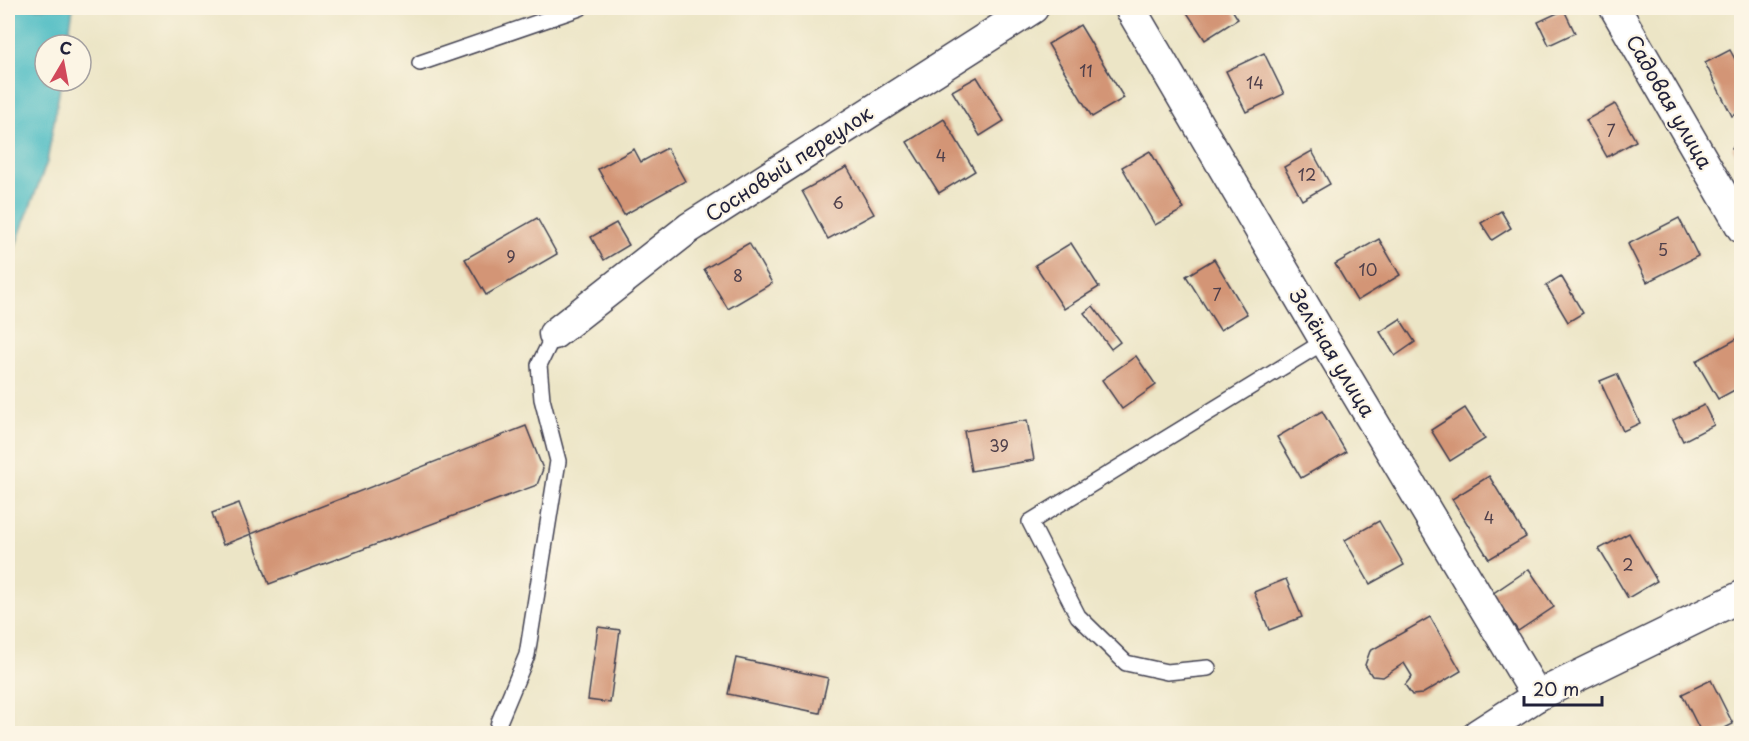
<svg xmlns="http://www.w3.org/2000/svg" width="1749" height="741" font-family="'Playpen Sans',sans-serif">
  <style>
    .water { fill: #4fbdc4; stroke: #387080; stroke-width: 1.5 }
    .building { fill: #d39576 }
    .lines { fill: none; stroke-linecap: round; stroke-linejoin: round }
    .service-casing { stroke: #403f50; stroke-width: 18 }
    .minor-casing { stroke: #403f50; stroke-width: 33 }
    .service { stroke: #fff; stroke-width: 15 }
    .minor { stroke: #fff; stroke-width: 30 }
    .labels { text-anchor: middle; stroke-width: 4.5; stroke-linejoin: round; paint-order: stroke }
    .number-label { font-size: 16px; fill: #4e3f4a }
    .street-label { font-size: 20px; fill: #22223b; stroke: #fcf5e5 }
  </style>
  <rect width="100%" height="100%" fill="#fcf5e5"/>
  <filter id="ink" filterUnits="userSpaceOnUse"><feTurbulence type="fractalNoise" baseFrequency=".0167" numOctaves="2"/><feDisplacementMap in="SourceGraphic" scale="12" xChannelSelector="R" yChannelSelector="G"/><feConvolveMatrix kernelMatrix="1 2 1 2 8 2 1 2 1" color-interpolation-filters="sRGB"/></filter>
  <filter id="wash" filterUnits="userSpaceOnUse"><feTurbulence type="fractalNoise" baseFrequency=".008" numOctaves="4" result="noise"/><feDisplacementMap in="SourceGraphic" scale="24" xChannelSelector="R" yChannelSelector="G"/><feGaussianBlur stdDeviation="1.35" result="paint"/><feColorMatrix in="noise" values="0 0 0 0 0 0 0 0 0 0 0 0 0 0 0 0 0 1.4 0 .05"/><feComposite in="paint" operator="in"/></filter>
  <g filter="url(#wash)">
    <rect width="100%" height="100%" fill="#ece5c6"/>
    <!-- water -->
    <path class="water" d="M 8,8 L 73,8 L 67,45 L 45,45 L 45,81 L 61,81 L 47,162 L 8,265 Z"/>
    <g id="blocks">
      <!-- building -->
      <g class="building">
        <path d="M 1184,8 L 1231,8 L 1238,19 L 1205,40 Z"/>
        <path d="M 1564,10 L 1575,33 L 1549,45 L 1538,22 Z"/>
        <path d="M 1080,25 L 1124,98 L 1092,117 L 1048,44 Z"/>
        <path d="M 1730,50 L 1742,72 L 1742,111 L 1732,116 L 1705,63 Z"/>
        <path d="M 1264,53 L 1284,94 L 1246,112 L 1226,71 Z"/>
        <path d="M 977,77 L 1004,121 L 980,136 L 952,91 Z"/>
        <path d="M 1615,104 L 1636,141 L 1607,157 L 1586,120 Z"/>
        <path d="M 944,119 L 975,171 L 939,193 L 907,142 Z"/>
        <path d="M 1742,141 L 1742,162 L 1732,148 Z"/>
        <path d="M 667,148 L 685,181 L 624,215 L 598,169 L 634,149 L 641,162 Z"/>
        <path d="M 1150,151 L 1184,209 L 1155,225 L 1122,167 Z"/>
        <path d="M 1312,151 L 1330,184 L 1302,200 L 1284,167 Z"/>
        <path d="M 847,167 L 874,214 L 828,239 L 802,191 Z"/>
        <path d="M 1501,211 L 1511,228 L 1492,240 L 1481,223 Z"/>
        <path d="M 537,218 L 557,254 L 486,295 L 465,259 Z"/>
        <path d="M 1679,218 L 1698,256 L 1647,282 L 1628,244 Z"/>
        <path d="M 616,223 L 629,245 L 604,260 L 591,237 Z"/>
        <path d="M 1379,239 L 1400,275 L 1357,301 L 1335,264 Z"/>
        <path d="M 749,243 L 772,283 L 728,309 L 704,269 Z"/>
        <path d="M 1071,243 L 1099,287 L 1064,309 L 1035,265 Z"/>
        <path d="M 1214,259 L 1247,314 L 1220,330 L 1186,276 Z"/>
        <path d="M 1561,276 L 1583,313 L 1568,322 L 1546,285 Z"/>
        <path d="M 1093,306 L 1120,342 L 1111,349 L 1084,313 Z"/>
        <path d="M 1400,319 L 1415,342 L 1395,356 L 1380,332 Z"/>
        <path d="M 1742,336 L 1742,386 L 1718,399 L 1696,361 Z"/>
        <path d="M 1136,356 L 1156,385 L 1122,409 L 1102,380 Z"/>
        <path d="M 1617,374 L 1640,423 L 1623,431 L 1600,381 Z"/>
        <path d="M 1704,405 L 1714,425 L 1683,441 L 1673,420 Z"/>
        <path d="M 1465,408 L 1485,439 L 1450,461 L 1431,430 Z"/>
        <path d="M 1322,411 L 1346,452 L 1301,478 L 1277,437 Z"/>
        <path d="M 1027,420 L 1034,460 L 971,471 L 964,431 Z"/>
        <path d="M 526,426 L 543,469 L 537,485 L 269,584 L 251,534 Z"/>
        <path d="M 1489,476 L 1526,537 L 1489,559 L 1452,499 Z"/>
        <path d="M 239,503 L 251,534 L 223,545 L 212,513 Z"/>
        <path d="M 1379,521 L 1404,565 L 1370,584 L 1345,540 Z"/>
        <path d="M 1629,533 L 1657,581 L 1628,598 L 1599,549 Z"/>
        <path d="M 1529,569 L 1554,607 L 1518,631 L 1492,594 Z"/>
        <path d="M 1286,579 L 1302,617 L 1269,630 L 1254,592 Z"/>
        <path d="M 1430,617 L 1461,671 L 1422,694 L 1412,695 L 1405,685 L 1412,676 L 1404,663 L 1383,677 L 1372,676 L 1365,665 L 1370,651 Z"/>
        <path d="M 598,627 L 620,630 L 610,703 L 588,700 Z"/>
        <path d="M 736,658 L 828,678 L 820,713 L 728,694 Z"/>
        <path d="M 1711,680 L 1733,724 L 1713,734 L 1702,734 L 1682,694 Z"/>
      </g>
    </g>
  </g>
  <g filter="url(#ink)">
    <use href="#blocks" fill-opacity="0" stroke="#403f50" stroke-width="1.5"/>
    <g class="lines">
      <defs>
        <g id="service">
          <path d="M 420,63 L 580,8"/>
          <path d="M 1208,668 L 1167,672 L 1126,663 L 1078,616 L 1030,522 L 1325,341"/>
          <path d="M 496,734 L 499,722 L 527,655 L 558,461 L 542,399 L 539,365 L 554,334"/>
        </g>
        <g id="minor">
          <path d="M 1130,8 L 1325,341 L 1537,696"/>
          <path d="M 1615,8 L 1742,228"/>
          <path d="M 554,334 L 689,228 L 1033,8"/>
          <path d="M 1478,734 L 1537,696 L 1742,596"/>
        </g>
      </defs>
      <!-- service casing -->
      <use href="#service" class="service-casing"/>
      <!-- minor casing -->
      <use href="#minor" class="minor-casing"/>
      <!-- service -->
      <use href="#service" class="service"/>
      <!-- minor -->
      <use href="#minor" class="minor"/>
    </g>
  </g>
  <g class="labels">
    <!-- number labels -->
    <g class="number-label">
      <text x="1086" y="77">11</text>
      <text x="1255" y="89">14</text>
      <text x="1611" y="137">7</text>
      <text x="941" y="162">4</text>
      <text x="1307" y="181">12</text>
      <text x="838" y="209">6</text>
      <text x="1663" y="256">5</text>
      <text x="511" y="263">9</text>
      <text x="1368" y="276">10</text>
      <text x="738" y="282">8</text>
      <text x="1217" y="301">7</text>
      <text x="999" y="452">39</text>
      <text x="1489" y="524">4</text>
      <text x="1628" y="571">2</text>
    </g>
    <!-- street labels -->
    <g class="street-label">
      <text transform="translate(1669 102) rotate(60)" y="7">Садовая улица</text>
      <text transform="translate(789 164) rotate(-33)" y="7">Сосновый переулок</text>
      <text transform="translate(1332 353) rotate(59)" y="7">Зелёная улица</text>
    </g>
  </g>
  <!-- margin -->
  <rect width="1749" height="741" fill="none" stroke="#fcf5e5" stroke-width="30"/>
  <!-- north arrow -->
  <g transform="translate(63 63) rotate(10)"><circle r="28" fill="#fcf5e5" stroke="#a5a1a1" stroke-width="1.5"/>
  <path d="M0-4.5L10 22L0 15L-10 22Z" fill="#d1495b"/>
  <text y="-9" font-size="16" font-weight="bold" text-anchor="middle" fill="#22223b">С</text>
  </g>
  <!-- scale -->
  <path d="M1524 696v9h78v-9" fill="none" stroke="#22223b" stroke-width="3"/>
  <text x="1533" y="696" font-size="18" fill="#22223b" stroke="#fcf5e5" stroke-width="4.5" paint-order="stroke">20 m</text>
</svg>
